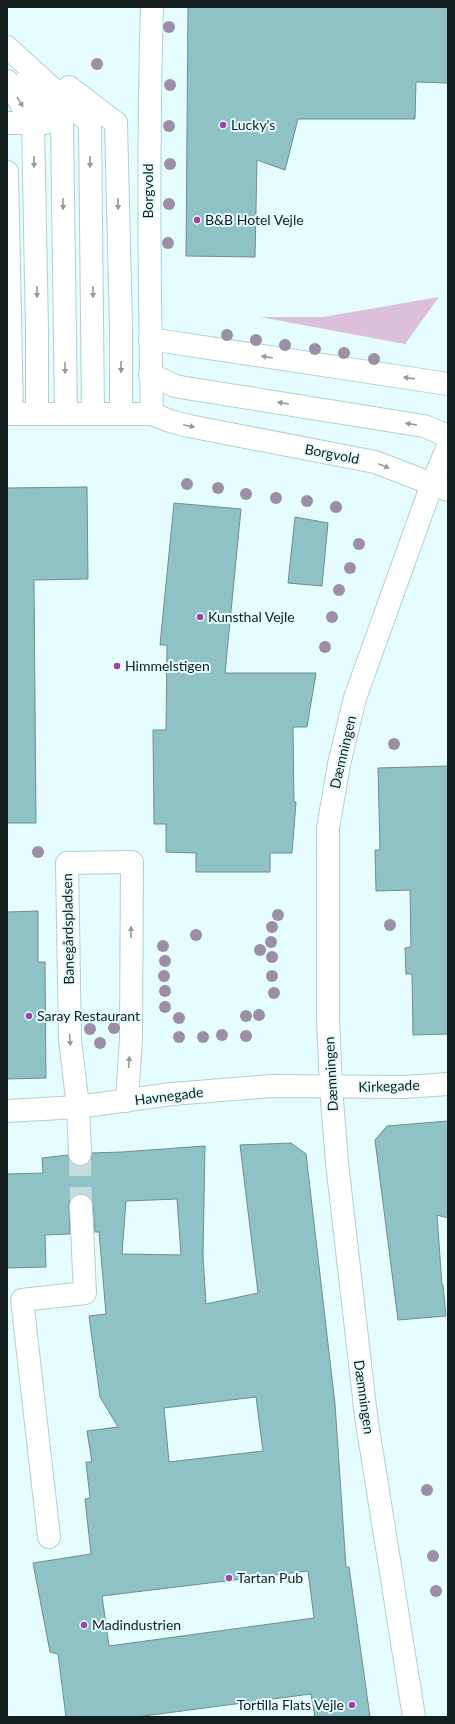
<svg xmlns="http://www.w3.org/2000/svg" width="455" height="1724" font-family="Lato,sans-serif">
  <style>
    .green { fill: #dbbfdb }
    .building { fill: #8fc2c5; stroke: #708c8e; fill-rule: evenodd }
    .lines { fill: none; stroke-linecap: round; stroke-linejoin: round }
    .minor-tunnel { stroke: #c5dbdc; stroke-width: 22; stroke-dasharray: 22 11; stroke-linecap: butt }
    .minor-casing { stroke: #b1cfd1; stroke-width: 24 }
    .minor { stroke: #fff; stroke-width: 22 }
    .tree { fill: #9a8fa6 }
    .oneway { fill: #949999 }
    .poi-dot { fill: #a240a7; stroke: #e5fdfe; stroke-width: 1.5 }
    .labels { text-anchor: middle; stroke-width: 4; stroke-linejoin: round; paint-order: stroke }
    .poi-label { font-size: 14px; fill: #121d1d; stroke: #e5fdfe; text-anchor: start }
    .street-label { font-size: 14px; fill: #121d1d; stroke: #e5fdfe }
  </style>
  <rect width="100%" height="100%" fill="#e5fdfe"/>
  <!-- green -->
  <path class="green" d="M 439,297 L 405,344 L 260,317 L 323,317 Z"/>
  <!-- building -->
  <g class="building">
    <path d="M 188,7 L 448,7 L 448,83 L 416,82 L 415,119 L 298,119 L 285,170 L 257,160 L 255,257 L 186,256 Z"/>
    <path d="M 87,487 L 88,579 L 34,580 L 36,823 L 7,823 L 7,488 Z"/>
    <path d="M 174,503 L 241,509 L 225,673 L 316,673 L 307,727 L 293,727 L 294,802 L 296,802 L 292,853 L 270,853 L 270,872 L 196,872 L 196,853 L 166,852 L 166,824 L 154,824 L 153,730 L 166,730 L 167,645 L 160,645 Z"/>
    <path d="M 295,517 L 328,523 L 322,586 L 288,583 Z"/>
    <path d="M 448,766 L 448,1034 L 413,1035 L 412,974 L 406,974 L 405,948 L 411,947 L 410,890 L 376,891 L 375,850 L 380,850 L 378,768 Z"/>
    <path d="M 38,911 L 38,962 L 45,962 L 46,1078 L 7,1079 L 7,912 Z"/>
    <path d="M 448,1121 L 448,1218 L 437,1215 L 442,1285 L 443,1285 L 446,1316 L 398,1320 L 375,1140 L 387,1126 Z"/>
    <path d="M 291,1143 L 306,1154 L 335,1404 L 346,1567 L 349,1567 L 370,1717 L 315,1717 L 311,1694 L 136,1717 L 66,1717 L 58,1654 L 50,1652 L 33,1563 L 91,1554 L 85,1499 L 90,1498 L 86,1462 L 92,1462 L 87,1431 L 118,1427 L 100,1397 L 89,1316 L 106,1314 L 99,1232 L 95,1232 L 93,1205 L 91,1199 L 87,1195 L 81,1194 L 75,1195 L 70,1200 L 69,1206 L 70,1234 L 45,1235 L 46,1267 L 7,1268 L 7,1174 L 43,1173 L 42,1158 L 68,1155 L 70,1161 L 74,1165 L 81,1166 L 87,1164 L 91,1160 L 92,1153 L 122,1152 L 205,1146 L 203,1256 L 206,1304 L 258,1293 L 240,1145 ZM 177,1199 L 181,1255 L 122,1254 L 126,1201 ZM 256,1397 L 263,1451 L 169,1462 L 164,1408 ZM 308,1571 L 314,1618 L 109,1646 L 102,1596 Z"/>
  </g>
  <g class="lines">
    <!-- minor-tunnel -->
    <path class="minor-tunnel" d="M 80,1154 L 81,1206"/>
    <defs>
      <g id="minor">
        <path d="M 7,47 L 90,123 L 93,414"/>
        <path d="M 7,81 L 33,123 L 37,330 L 37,414"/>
        <path d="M 26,81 L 62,123 L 66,414"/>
        <path d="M 69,87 L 116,123"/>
        <path d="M 7,123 L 45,123"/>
        <path d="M 116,123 L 121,328 L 121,414"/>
        <path d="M 7,172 L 12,414"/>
        <path d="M 150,339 L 448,384"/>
        <path d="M 150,374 L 175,386 L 192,389 L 424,426 L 448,436"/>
        <path d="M 7,414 L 152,414 L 170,421 L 189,426 L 375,462 L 448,490"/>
        <path d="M 152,414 C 149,278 148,143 152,7"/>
        <path d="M 7,1111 L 78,1107 L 172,1094 L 271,1086 L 404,1087 L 448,1084"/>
        <path d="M 80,1154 L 78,1107 L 70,1040 L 67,863 L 132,862 L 131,1039 L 127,1101"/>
        <path d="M 49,1537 L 22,1300 L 85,1293 L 81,1206"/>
        <path d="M 414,1717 L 366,1416 L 337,1163 L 331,1087 L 328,1019 L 328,828 L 339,764 L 355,698 L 432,484 L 448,446"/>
      </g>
    </defs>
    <!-- minor casing -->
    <use href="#minor" class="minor-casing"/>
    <!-- minor -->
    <use href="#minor" class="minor"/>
  </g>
  <!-- trees -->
  <g class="tree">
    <circle cx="169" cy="27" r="6"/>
    <circle cx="97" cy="64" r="6"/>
    <circle cx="170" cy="85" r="6"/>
    <circle cx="169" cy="126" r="6"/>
    <circle cx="170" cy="164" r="6"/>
    <circle cx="169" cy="204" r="6"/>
    <circle cx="168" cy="243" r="6"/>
    <circle cx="227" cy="335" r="6"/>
    <circle cx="256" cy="340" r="6"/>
    <circle cx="285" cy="345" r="6"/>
    <circle cx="315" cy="349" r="6"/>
    <circle cx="344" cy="353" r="6"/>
    <circle cx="374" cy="359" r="6"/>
    <circle cx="187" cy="484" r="6"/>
    <circle cx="218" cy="488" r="6"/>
    <circle cx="246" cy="494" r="6"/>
    <circle cx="276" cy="498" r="6"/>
    <circle cx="307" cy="501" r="6"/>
    <circle cx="336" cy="507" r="6"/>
    <circle cx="359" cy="544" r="6"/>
    <circle cx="350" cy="568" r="6"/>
    <circle cx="339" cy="590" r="6"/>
    <circle cx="332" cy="617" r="6"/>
    <circle cx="325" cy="647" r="6"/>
    <circle cx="394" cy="744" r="6"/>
    <circle cx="38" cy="852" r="6"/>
    <circle cx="278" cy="915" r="6"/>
    <circle cx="390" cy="925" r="6"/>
    <circle cx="272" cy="927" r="6"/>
    <circle cx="196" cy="935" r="6"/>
    <circle cx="271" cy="942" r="6"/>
    <circle cx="163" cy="946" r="6"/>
    <circle cx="260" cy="950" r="6"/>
    <circle cx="272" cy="957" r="6"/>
    <circle cx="165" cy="961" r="6"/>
    <circle cx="164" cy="976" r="6"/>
    <circle cx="272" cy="976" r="6"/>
    <circle cx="165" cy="991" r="6"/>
    <circle cx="274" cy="993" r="6"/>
    <circle cx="165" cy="1007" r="6"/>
    <circle cx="259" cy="1015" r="6"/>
    <circle cx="246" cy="1016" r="6"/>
    <circle cx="179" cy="1018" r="6"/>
    <circle cx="114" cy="1028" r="6"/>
    <circle cx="90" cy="1029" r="6"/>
    <circle cx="222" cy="1035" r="6"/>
    <circle cx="246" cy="1036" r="6"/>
    <circle cx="179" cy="1037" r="6"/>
    <circle cx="203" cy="1037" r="6"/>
    <circle cx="100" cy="1043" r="6"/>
    <circle cx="427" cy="1490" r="6"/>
    <circle cx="433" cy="1556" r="6"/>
    <circle cx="436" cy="1591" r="6"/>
  </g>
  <!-- one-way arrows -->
  <defs><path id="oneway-solid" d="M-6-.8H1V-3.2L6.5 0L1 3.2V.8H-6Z"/></defs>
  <g class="oneway">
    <use href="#oneway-solid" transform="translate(20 102) rotate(58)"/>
    <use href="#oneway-solid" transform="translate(34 162) rotate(89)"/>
    <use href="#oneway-solid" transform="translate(90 162) rotate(89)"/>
    <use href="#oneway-solid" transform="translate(63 204) rotate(89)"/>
    <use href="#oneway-solid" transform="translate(118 204) rotate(89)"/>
    <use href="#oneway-solid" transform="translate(37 292) rotate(89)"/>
    <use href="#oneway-solid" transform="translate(93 292) rotate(89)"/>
    <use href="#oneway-solid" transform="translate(267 357) rotate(-171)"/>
    <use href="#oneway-solid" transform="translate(121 367) rotate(90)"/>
    <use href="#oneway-solid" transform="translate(65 368) rotate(89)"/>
    <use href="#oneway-solid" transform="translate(409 378) rotate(-172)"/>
    <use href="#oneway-solid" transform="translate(283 403) rotate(-171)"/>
    <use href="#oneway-solid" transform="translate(411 424) rotate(-171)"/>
    <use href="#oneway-solid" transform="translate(189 426) rotate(12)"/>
    <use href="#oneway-solid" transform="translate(384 466) rotate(22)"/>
    <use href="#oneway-solid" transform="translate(131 932) rotate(-90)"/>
    <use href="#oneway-solid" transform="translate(70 1040) rotate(86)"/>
    <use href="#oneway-solid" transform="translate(129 1062) rotate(-86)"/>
  </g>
  <!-- markers -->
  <g class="poi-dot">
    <circle cx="223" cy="125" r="4"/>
    <circle cx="197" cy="220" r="4"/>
    <circle cx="200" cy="617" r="4"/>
    <circle cx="117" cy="666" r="4"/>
    <circle cx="29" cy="1016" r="4"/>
    <circle cx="229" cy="1578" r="4"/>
    <circle cx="84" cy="1625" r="4"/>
    <circle cx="352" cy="1705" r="4"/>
  </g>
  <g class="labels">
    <!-- poi labels -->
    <g class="poi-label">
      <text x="231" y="130">Lucky's</text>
      <text x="205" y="225">B&amp;B Hotel Vejle</text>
      <text x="208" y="622">Kunsthal Vejle</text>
      <text x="125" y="671">Himmelstigen</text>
      <text x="37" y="1021">Saray Restaurant</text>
      <text x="237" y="1583">Tartan Pub</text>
      <text x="92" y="1630">Madindustrien</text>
      <text x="344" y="1710" text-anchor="end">Tortilla Flats Vejle</text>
    </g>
    <!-- street labels -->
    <g class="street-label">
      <text transform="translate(148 191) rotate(-90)" y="5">Borgvold</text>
      <text transform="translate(332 454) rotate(11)" y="5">Borgvold</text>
      <text transform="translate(343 752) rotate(-77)" y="5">Dæmningen</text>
      <text transform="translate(68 929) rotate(-91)" y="5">Banegårdspladsen</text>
      <text transform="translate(331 1074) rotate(-93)" y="5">Dæmningen</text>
      <text transform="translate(389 1086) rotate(-2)" y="5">Kirkegade</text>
      <text transform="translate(169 1096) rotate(-7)" y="5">Havnegade</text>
      <text transform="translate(364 1397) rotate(82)" y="5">Dæmningen</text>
    </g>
  </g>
  <!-- border -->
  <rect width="455" height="1724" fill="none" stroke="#121d1d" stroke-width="16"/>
</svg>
